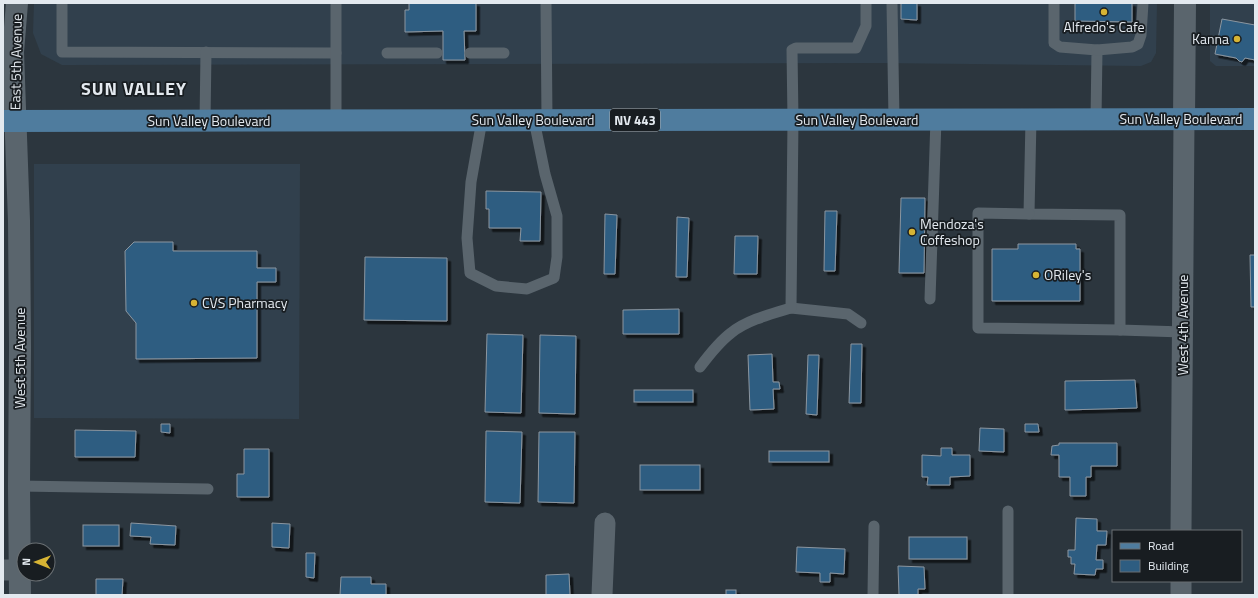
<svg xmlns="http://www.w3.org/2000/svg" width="1258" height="598" font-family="'Titillium Web',sans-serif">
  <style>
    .built { fill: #31404d }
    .building { fill: #2e5d81; stroke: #8b96a0; filter: url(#shadow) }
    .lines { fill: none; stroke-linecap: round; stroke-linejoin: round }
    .lane { stroke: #5a656d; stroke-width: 11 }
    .street { stroke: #5a656d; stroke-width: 21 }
    .secondary { stroke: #5a656d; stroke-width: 22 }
    .primary { stroke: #4f7c9e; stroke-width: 22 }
    .poi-dot { fill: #d7b434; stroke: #181d21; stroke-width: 1.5 }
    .labels { text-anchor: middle; stroke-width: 3.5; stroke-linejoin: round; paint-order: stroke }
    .shield { fill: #181d21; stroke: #a6acb1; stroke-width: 1 }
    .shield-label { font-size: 13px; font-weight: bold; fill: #e3e9ef }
    .poi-label { font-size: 14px; fill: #e3e9ef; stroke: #181d21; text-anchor: start }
    .street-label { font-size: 14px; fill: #e3e9ef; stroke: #181d21 }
    .district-label { font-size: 18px; font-weight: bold; letter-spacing: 1px; fill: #e3e9ef; stroke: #181d21 }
  </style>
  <defs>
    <filter id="shadow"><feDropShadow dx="3.5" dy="3.5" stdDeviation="0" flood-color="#0009"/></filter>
  </defs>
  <rect width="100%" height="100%" fill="#2c363e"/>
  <!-- built -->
  <g class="built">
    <path d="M 34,3 L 1157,3 L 1156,53 L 1151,62 L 1141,66 L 880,63 L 62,65 L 41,54 L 33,33 Z"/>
    <path d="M 1210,3 L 1255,3 L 1255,66 L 1216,66 L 1210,61 Z"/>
    <path d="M 34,164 L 300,164 L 299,419 L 34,418 Z"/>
  </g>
  <!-- building -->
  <g class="building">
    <path d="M 409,3 L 476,3 L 476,31 L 464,31 L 465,60 L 443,60 L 443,31 L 405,32 L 405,10 L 409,10 Z"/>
    <path d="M 901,3 L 917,3 L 917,20 L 901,19 Z"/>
    <path d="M 1075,3 L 1132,3 L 1132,22 L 1075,21 Z"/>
    <path d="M 1222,19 L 1255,25 L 1255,60 L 1245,58 L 1242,62 L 1239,61 L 1236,58 L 1215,54 Z"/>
    <path d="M 486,191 L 541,192 L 540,241 L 520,241 L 521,228 L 489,228 L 489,209 L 486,209 Z"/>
    <path d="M 901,198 L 925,198 L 924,273 L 899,273 Z"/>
    <path d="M 825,211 L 837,211 L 835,271 L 824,271 Z"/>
    <path d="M 605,214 L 617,215 L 615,274 L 604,274 Z"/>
    <path d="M 677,217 L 689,218 L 687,277 L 676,277 Z"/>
    <path d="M 735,236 L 758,236 L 757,274 L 734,274 Z"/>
    <path d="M 134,242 L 173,242 L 173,251 L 257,251 L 257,268 L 276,268 L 276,282 L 257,282 L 257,358 L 136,359 L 136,323 L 126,311 L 125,251 Z"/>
    <path d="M 1018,244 L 1076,244 L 1076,249 L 1080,249 L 1080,301 L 992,301 L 992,249 L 1018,249 Z"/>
    <path d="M 1250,255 L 1255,255 L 1255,307 L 1251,307 Z"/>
    <path d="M 365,257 L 447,258 L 447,321 L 364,320 Z"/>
    <path d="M 679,309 L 679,334 L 623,334 L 623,310 Z"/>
    <path d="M 487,334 L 523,335 L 521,413 L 485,412 Z"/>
    <path d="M 540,335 L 576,336 L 575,414 L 539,413 Z"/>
    <path d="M 851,344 L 862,344 L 861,403 L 849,403 Z"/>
    <path d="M 772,354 L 773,382 L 779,382 L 780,389 L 773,389 L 774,409 L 750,410 L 748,355 Z"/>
    <path d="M 808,355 L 819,355 L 817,415 L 806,414 Z"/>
    <path d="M 1135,380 L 1137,408 L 1065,410 L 1065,381 Z"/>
    <rect x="634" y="390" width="59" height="12"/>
    <path d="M 161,424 L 170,424 L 170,433 L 161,432 Z"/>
    <path d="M 1025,424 L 1038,424 L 1039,432 L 1025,432 Z"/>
    <path d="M 980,428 L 1004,429 L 1004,452 L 979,451 Z"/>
    <path d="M 75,430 L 136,431 L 135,457 L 75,457 Z"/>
    <path d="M 486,431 L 522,432 L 520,503 L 485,502 Z"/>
    <path d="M 539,432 L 575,432 L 574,503 L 538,502 Z"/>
    <path d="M 1059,443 L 1117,443 L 1117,466 L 1091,466 L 1091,477 L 1086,477 L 1086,496 L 1070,496 L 1070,477 L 1059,477 L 1059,455 L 1051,455 L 1052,446 L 1059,445 Z"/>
    <path d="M 941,448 L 952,448 L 952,455 L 970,455 L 970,476 L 950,477 L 950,485 L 927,485 L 928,477 L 922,477 L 922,455 L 941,456 Z"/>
    <path d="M 244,449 L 269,449 L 269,497 L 237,497 L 237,474 L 244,474 Z"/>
    <rect x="769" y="451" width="60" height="11"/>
    <rect x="640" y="465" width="60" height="25"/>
    <path d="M 1076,518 L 1097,519 L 1097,531 L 1107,531 L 1106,545 L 1097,545 L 1096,560 L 1103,560 L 1103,569 L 1096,569 L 1095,575 L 1074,574 L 1075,564 L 1071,564 L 1071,557 L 1068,557 L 1068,550 L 1075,550 Z"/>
    <path d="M 131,523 L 176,526 L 175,545 L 150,544 L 151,537 L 130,536 Z"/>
    <path d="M 272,523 L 290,524 L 289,548 L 272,547 Z"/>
    <rect x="83" y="525" width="36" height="21"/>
    <rect x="909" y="537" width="58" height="22"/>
    <path d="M 797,547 L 845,549 L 844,574 L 830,573 L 830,582 L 820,582 L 820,573 L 796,572 Z"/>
    <path d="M 306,553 L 315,553 L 314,578 L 306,577 Z"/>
    <path d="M 898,566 L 924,567 L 925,589 L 918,589 L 918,595 L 899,595 Z"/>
    <path d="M 569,574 L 570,595 L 546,595 L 546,575 Z"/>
    <path d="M 341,577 L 371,577 L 371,584 L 386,584 L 386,595 L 340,595 Z"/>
    <path d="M 96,579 L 123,579 L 122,595 L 96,595 Z"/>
    <rect x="726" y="590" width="10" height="5"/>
  </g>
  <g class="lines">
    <!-- lane -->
    <g class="lane">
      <path d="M 62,3 L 62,52 L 336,53"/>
      <path d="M 336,3 L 336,121"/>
      <path d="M 546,3 L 547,120"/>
      <path d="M 892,3 L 894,119"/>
      <path d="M 1054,3 L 1054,43 L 1060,47 L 1097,50 L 1096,119"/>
      <path d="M 1097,50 L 1132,47 L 1138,44 L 1141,35 L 1143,3"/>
      <path d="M 387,53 L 437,53"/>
      <path d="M 470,53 L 504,53"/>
      <path d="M 1031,119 L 1029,214 L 1120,215 L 1120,330 L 1183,332"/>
      <path d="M 482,120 L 471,182 L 467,238 L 470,273 L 496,286 L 527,289 L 554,278 L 557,257 L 557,216 L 545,174 L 534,120"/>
      <path d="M 205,121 L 206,52"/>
      <path d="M 1029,214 L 978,213 L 978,328 L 1120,330"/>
      <path d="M 930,299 L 936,119"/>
      <path d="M 791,308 L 848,314 L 861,323"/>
      <path d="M 700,367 C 709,355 719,342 731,333 C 747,320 771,314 791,308 L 793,120 L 792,50 L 796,48 L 856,48 L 866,26 L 866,3"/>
      <path d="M 19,486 L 208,489"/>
      <path d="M 873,595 L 874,526"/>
      <path d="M 1008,595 L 1008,511"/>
    </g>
    <!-- street -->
    <g class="street">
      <path d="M 1181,531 L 1184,119"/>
      <path d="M 3,570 L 20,570"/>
      <path d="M 602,595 L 605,523"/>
      <path d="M 1181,595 L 1181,581"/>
    </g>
    <!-- secondary -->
    <g class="secondary">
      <path d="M 17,3 L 13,52 L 19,221 L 20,347 L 19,486 L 20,595"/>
      <path d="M 1184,119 L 1185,3"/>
    </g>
    <!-- primary -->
    <path class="primary" d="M 3,121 L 1255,119"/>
  </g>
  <!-- markers -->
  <g class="poi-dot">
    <circle cx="1104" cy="12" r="4"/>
    <circle cx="1237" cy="39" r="4"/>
    <circle cx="912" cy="232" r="4"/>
    <circle cx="1036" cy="275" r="4"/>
    <circle cx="194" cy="303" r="4"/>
  </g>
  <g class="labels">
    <!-- shield labels -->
    <rect class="shield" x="610" y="109" width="50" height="22" rx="3"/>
    <g class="shield-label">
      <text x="635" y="125">NV 443</text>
    </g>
    <!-- poi labels -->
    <g class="poi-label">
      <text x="1104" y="32" text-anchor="middle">Alfredo's Cafe</text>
      <text x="1229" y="44" text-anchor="end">Kanna</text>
      <text x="920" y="229">Mendoza's<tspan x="920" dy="16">Coffeshop</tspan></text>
      <text x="1044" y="280">ORiley's</text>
      <text x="202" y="308">CVS Pharmacy</text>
    </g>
    <!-- street labels -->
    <g class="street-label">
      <text transform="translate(16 62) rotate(-89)" y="5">East 5th Avenue</text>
      <text x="1181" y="124">Sun Valley Boulevard</text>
      <text x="533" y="125">Sun Valley Boulevard</text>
      <text x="857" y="125">Sun Valley Boulevard</text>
      <text x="209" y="126">Sun Valley Boulevard</text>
      <text transform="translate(1183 325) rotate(-90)" y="5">West 4th Avenue</text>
      <text transform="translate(20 358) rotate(-90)" y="5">West 5th Avenue</text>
    </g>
    <!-- district labels -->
    <g class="district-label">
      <text x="134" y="95">SUN VALLEY</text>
    </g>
  </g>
  <!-- border -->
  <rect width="1258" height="598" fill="none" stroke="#e3e9ef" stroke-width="8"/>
  <!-- legend -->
  <rect x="1112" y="530" width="130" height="52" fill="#181d21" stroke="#696f73"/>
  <rect x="1120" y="543" width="20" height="6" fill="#4f7c9e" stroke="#696f73"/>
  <text x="1148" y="550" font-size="12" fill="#e3e9ef">Road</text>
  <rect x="1120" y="560" width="20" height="12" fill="#2e5d81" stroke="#696f73"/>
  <text x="1148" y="570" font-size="12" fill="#e3e9ef">Building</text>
  <!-- north arrow -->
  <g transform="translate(36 562) rotate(271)"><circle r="19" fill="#181d21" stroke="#696f73"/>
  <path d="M0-3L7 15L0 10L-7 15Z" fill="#d7b434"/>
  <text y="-6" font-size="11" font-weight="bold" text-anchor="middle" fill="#e3e9ef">N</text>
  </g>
</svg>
